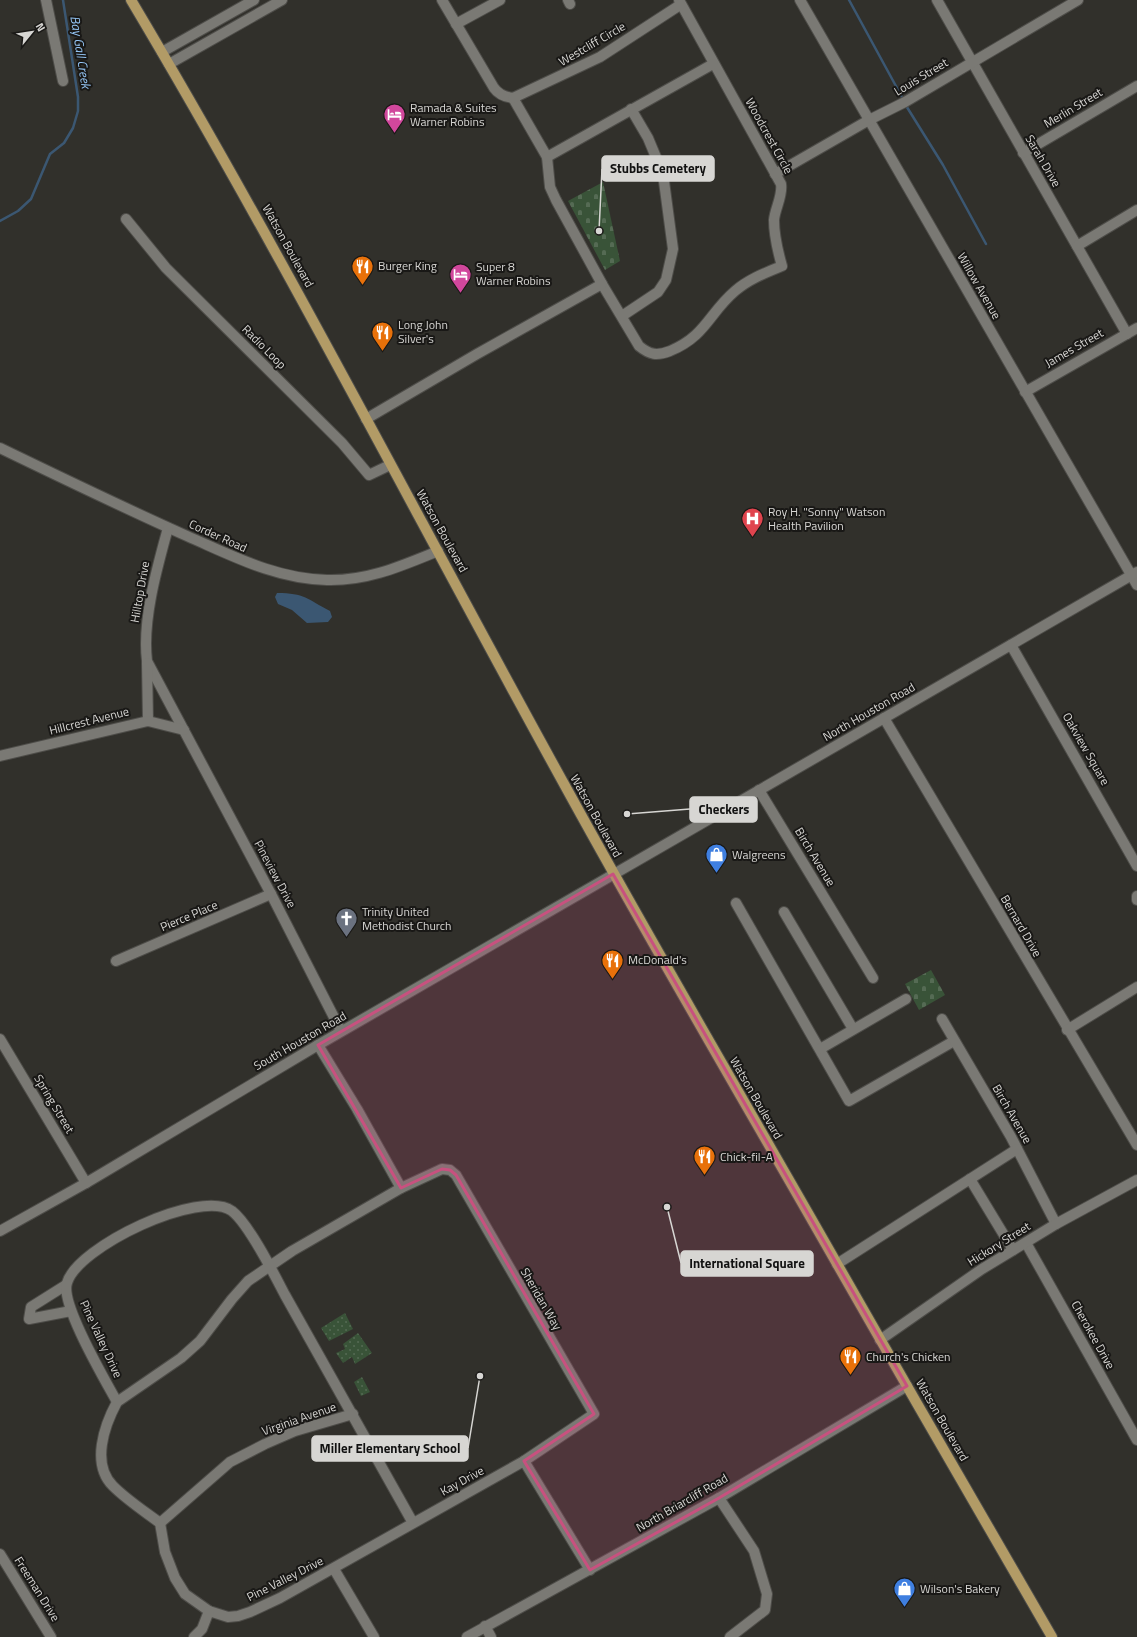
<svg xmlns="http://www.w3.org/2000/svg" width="1137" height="1637" font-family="'Titillium Web',sans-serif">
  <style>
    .cemetery { fill: url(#cemetery-stones) }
    .park { fill: url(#park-dots) }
    .water { fill: #3b5772 }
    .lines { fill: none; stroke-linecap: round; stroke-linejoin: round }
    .stream { stroke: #3b5772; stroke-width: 2.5 }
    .minor-casing { stroke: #4e4d49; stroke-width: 12 }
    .major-casing { stroke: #4e4d49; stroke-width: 12 }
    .minor { stroke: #7a7974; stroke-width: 10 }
    .major { stroke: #b29b66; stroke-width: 10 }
    .marked { fill: #c8517f; fill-opacity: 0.2; stroke: #c8517f; stroke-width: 3; stroke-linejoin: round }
    .labels { text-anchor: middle; stroke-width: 4; stroke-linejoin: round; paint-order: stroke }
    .street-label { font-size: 12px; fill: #d7d6d3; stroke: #191816 }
    .poi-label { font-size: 12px; fill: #d7d6d3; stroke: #191816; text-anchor: start }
    .water-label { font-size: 13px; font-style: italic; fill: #95c6f6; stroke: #191816 }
    .leader { fill: none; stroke: #d7d6d3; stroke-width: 1.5 }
    .callout-dot { fill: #d7d6d3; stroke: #191816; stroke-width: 1.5 }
    .callout { fill: #d7d6d3; stroke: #d7d6d3; stroke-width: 1.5 }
    .callout-label { font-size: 13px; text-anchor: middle; font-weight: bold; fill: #111 }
  </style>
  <defs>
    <pattern id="cemetery-stones" width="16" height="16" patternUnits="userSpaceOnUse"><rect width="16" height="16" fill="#395338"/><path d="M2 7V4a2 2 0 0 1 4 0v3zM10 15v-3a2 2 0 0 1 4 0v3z" fill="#556b54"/></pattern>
    <pattern id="park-dots" width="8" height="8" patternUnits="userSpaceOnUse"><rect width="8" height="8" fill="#395338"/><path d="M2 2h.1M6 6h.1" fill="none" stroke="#556b54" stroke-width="1.8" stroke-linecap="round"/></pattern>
  </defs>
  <rect width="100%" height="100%" fill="#31302b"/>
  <!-- cemetery -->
  <g class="cemetery">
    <path d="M 603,182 L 620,261 L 605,270 L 568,201 Z"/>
    <path d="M 931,970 L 945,995 L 919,1010 L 905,984 Z"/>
  </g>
  <!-- park -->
  <g class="park">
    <path d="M 345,1313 L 353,1329 L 329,1341 L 321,1328 Z"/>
    <path d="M 358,1333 L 372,1353 L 355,1364 L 352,1357 L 343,1363 L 336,1353 L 345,1349 L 343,1344 Z"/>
    <path d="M 362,1377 L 370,1392 L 361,1396 L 354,1382 Z"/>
  </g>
  <!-- water -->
  <path class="water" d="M 277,593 C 305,593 307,599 330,611 L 332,617 L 328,622 L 307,623 L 292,610 L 278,604 L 275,597 Z"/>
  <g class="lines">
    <!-- stream -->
    <g class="stream">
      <path d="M 849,0 L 903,99"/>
      <path d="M 905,104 L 943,165 L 986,244"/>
      <path d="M 0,221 L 18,211 L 31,199 L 50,154 L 64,143 L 73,128 L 78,111 L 78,97 L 63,0"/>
    </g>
    <defs>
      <g id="minor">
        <path d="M 46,0 L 63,81"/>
        <path d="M 442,0 L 494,88 C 499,95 505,97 513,98 L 547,157 L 550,187 L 556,200 L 602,284 L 639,346 C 650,355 657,356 670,351 C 706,336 709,313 735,291 C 749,279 765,273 782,266 C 778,252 774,236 774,220 C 775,208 783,196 781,184 L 679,0"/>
        <path d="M 568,0 L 570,4"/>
        <path d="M 800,0 L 1137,585"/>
        <path d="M 937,0 L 1127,334"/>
        <path d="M 456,24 L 500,0"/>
        <path d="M 162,52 L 254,0"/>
        <path d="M 169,64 L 282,0"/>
        <path d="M 513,98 L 600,57 L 680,5"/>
        <path d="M 1023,153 L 1137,86"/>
        <path d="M 547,157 L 713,64"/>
        <path d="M 775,174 L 869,120 L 905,102 L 1078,0"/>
        <path d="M 126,219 L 166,268 L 342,443 L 369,475 L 390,465"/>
        <path d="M 1077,246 L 1137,210"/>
        <path d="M 622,316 L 658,292 L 666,280 L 673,249 L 663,174 L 648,138 L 631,109"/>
        <path d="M 1025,392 L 1137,328"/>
        <path d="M 366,419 L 477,354 L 602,284"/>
        <path d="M 0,448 C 62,478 124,508 187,536 C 233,556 276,579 327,580 C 368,581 401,566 438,551"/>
        <path d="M 168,528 C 157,568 142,620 147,661 L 271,894 L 341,1031"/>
        <path d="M 1011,645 L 1137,866"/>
        <path d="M 147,663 L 148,721"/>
        <path d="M 884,718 L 1137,1145"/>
        <path d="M 0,756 L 148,721 L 184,730"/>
        <path d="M 759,790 L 873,978"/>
        <path d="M 1137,896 L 1137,900"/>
        <path d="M 736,903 L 849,1101 L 954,1041"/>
        <path d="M 784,912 L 853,1029"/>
        <path d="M 116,961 L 271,894"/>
        <path d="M 942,1019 L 1011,1137 L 1056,1224"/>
        <path d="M 1067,1030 L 1137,987"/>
        <path d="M 0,1039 L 86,1183"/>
        <path d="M 318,1045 L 357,1109 L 401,1188"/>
        <path d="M 820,1049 L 906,999"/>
        <path d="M 970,1179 L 1013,1250"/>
        <path d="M 0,1231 L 86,1183 L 318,1045 L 1137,572"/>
        <path d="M 1026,1243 L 1137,1440"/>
        <path d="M 837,1264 L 1017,1149"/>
        <path d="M 66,1285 L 31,1307 L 29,1319 L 71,1311"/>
        <path d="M 880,1340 L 982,1269 L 1056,1224 L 1137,1180"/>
        <path d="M 117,1402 L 181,1358 L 200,1341 L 232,1299 L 248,1281 L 292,1251 L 401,1188 L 442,1169 L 450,1170 L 456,1175 L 594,1414 L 524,1461 L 280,1598 L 250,1612 L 238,1616 L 228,1617 L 209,1611 L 185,1594 L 175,1578 L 165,1552 L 160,1523 C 144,1511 127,1500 113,1486 C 91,1464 104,1426 117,1402 C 105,1380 60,1304 67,1283 C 77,1247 200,1188 232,1211 C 249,1224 274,1274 285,1295 C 328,1371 371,1447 413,1523"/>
        <path d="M 524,1461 L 590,1570"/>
        <path d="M 719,1498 L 754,1551 L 767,1594 L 765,1610 L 730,1637"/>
        <path d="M 160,1523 L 230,1462 L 265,1444 L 295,1431 L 353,1414"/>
        <path d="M 0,1554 L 51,1637"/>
        <path d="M 334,1569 L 374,1637"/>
        <path d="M 485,1626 L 491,1637"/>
        <path d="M 194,1637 L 202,1629 L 209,1611"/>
        <path d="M 467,1637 L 719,1498 L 907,1386"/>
      </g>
      <path id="major" d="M 131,0 C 286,260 423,529 569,793 C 657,953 750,1111 840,1269 C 910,1392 981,1515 1052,1637"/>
    </defs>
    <!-- minor casing -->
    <use href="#minor" class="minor-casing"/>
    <!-- major casing -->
    <use href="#major" class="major-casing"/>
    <!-- minor -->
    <use href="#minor" class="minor"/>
    <!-- major -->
    <use href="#major" class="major"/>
  </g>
  <!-- marked area -->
  <path class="marked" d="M 613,874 L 907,1386 L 719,1498 L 590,1570 L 524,1461 L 594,1414 L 456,1175 L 450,1170 L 442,1169 L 401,1188 L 318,1045 Z"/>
  <!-- icons -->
  <defs>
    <symbol id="hotel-pin" viewBox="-11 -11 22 30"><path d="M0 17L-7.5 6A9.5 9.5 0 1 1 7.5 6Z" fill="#d1479c" stroke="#191816"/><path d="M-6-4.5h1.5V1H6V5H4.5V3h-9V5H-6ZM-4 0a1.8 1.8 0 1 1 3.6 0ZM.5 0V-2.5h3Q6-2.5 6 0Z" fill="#fff"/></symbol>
    <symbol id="restaurant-pin" viewBox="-11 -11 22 30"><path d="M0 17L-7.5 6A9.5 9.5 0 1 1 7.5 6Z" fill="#e8710a" stroke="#191816"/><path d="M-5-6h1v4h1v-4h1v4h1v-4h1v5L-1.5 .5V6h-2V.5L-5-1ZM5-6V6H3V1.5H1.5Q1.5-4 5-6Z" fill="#fff"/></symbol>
    <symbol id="hospital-pin" viewBox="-11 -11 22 30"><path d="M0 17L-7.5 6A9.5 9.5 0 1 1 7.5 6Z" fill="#e0444e" stroke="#191816"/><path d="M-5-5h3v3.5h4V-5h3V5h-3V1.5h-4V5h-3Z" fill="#fff"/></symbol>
    <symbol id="shop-pin" viewBox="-11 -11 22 30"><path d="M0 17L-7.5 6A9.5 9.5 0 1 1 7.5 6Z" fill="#3f7fe0" stroke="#191816"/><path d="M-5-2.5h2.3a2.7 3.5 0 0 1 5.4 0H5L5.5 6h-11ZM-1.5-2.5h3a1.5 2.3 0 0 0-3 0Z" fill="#fff"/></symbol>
    <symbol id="church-pin" viewBox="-11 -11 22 30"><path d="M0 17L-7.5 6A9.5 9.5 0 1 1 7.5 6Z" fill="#6b7280" stroke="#191816"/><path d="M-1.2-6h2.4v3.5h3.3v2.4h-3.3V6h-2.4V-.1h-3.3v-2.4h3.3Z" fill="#fff"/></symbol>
  </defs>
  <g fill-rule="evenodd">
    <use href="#hotel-pin" x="382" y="102" width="25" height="34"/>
    <use href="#restaurant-pin" x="350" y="254" width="25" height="34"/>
    <use href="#hotel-pin" x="448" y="262" width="25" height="34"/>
    <use href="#restaurant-pin" x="370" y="320" width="25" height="34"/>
    <use href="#hospital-pin" x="740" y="506" width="25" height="34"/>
    <use href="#shop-pin" x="704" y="842" width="25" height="34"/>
    <use href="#church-pin" x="334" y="906" width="25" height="34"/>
    <use href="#restaurant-pin" x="600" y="948" width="25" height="34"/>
    <use href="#restaurant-pin" x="692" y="1144" width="25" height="34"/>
    <use href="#restaurant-pin" x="838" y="1344" width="25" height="34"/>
    <use href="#shop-pin" x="892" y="1576" width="25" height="34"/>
  </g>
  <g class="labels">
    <!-- street labels -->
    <g class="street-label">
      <text transform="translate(592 44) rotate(-30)" y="4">Westcliff Circle</text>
      <text transform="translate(921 77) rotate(-31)" y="4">Louis Street</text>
      <text transform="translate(1073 108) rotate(-31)" y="4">Merlin Street</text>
      <text transform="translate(769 136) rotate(61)" y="4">Woodcrest Circle</text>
      <text transform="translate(1043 161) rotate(60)" y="4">Sarah Drive</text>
      <text transform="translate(288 246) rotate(61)" y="4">Watson Boulevard</text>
      <text transform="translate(979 286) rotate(60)" y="4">Willow Avenue</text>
      <text transform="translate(264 347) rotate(45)" y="4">Radio Loop</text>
      <text transform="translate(1074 348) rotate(-30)" y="4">James Street</text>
      <text transform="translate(442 531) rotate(61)" y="4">Watson Boulevard</text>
      <text transform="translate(218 536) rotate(24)" y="4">Corder Road</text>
      <text transform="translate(140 592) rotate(-80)" y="4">Hilltop Drive</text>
      <text transform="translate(869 712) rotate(-30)" y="4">North Houston Road</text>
      <text transform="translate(89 721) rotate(-14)" y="4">Hillcrest Avenue</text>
      <text transform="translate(1086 749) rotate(60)" y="4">Oakview Square</text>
      <text transform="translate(596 816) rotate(61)" y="4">Watson Boulevard</text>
      <text transform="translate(815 857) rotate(59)" y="4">Birch Avenue</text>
      <text transform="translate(275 874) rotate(62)" y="4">Pineview Drive</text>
      <text transform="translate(189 916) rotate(-23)" y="4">Pierce Place</text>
      <text transform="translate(1021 926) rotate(60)" y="4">Bernard Drive</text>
      <text transform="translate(300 1041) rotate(-30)" y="4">South Houston Road</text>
      <text transform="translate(756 1098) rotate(60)" y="4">Watson Boulevard</text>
      <text transform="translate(54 1104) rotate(59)" y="4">Spring Street</text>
      <text transform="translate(1012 1114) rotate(60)" y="4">Birch Avenue</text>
      <text transform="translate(999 1244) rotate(-32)" y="4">Hickory Street</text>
      <text transform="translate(541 1299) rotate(60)" y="4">Sheridan Way</text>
      <text transform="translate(1093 1335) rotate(61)" y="4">Cherokee Drive</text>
      <text transform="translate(101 1339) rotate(65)" y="4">Pine Valley Drive</text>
      <text transform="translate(299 1419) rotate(-19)" y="4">Virginia Avenue</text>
      <text transform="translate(942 1420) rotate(60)" y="4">Watson Boulevard</text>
      <text transform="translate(462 1481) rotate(-29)" y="4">Kay Drive</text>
      <text transform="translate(682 1503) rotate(-30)" y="4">North Briarcliff Road</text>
      <text transform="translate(285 1579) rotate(-27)" y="4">Pine Valley Drive</text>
      <text transform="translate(37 1589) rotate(58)" y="4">Freeman Drive</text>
    </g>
    <!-- poi labels -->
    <g class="poi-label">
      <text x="410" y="112">Ramada &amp; Suites<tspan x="410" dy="14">Warner Robins</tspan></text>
      <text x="378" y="270">Burger King</text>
      <text x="476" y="271">Super 8<tspan x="476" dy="14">Warner Robins</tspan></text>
      <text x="398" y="329">Long John<tspan x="398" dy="14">Silver's</tspan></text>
      <text x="768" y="516">Roy H. "Sonny" Watson<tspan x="768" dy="14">Health Pavilion</tspan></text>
      <text x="732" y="859">Walgreens</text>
      <text x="362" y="916">Trinity United<tspan x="362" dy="14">Methodist Church</tspan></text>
      <text x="628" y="964">McDonald's</text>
      <text x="720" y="1161">Chick-fil-A</text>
      <text x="866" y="1361">Church's Chicken</text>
      <text x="920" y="1593">Wilson's Bakery</text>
    </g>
    <!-- water labels -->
    <g class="water-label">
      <text transform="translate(81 52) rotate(81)" y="5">Bay Gall Creek</text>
    </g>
  </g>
  <!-- callouts -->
  <path class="leader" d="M599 231L602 169M627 814L690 809M667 1207L681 1263M480 1376L468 1448"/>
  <g class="callout-dot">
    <circle cx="599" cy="231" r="4"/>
    <circle cx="627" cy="814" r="4"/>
    <circle cx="667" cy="1207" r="4"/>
    <circle cx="480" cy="1376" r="4"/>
  </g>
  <g class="callout">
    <rect x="602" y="156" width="112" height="25" rx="4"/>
    <rect x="690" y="797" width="67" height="25" rx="4"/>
    <rect x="681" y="1251" width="132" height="25" rx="4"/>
    <rect x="312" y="1436" width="156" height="25" rx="4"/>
  </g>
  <g class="callout-label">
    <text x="658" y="173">Stubbs Cemetery</text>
    <text x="724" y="814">Checkers</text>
    <text x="747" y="1268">International Square</text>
    <text x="390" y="1453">Miller Elementary School</text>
  </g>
  <!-- north arrow -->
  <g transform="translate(32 32) rotate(60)" stroke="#191816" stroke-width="3" paint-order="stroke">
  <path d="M0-3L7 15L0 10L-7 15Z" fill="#d7d6d3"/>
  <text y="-6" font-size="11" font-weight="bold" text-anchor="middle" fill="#d7d6d3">N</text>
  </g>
</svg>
